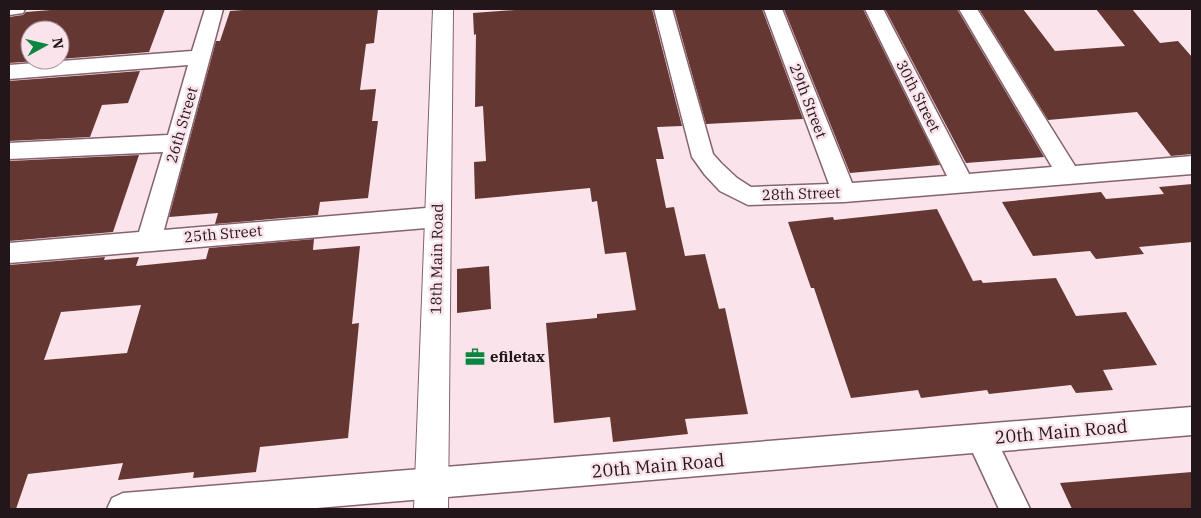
<svg xmlns="http://www.w3.org/2000/svg" width="1201" height="518" font-family="'IBM Plex Serif',serif">
  <style>
    .building { fill: #653732; fill-rule: evenodd }
    .lines { fill: none; stroke-linecap: round; stroke-linejoin: round }
    .minor-casing { stroke: #85636f; stroke-width: 3 }
    .tertiary-casing { stroke: #85636f; stroke-width: 2 }
    .minor { fill: #fff; fill-rule: evenodd }
    .tertiary { fill: #fff; fill-rule: evenodd }
    .labels { text-anchor: middle; stroke-width: 5; stroke-linejoin: round; paint-order: stroke }
    .street-label { font-size: 15px; fill: #23161b; stroke: #fbe3eb }
    .poi-label { font-size: 15px; font-weight: bold; fill: #23161b; stroke: #fbe3eb; text-anchor: start }
    .near-street-label { font-size: 18px; fill: #23161b; stroke: #fbe3eb }
  </style>
  <rect width="100%" height="100%" fill="#fbe3eb"/>
  <!-- building -->
  <g class="building">
    <path d="M 63,9 L 165,9 L 149,52 L 60,59 L 60,30 L 30,30 L 30,60 L 50,60 L 9,63 L 9,17 L 23,15 L 26,12 Z"/>
    <path d="M 257,9 L 378,9 L 374,43 L 366,44 L 360,90 L 376,89 L 372,121 L 378,121 L 368,198 L 320,202 L 318,215 L 215,224 L 218,213 L 169,217 L 216,41 L 220,41 L 230,11 Z"/>
    <path d="M 529,9 L 652,9 L 682,126 L 657,127 L 664,159 L 656,159 L 666,208 L 674,207 L 685,256 L 705,254 L 719,309 L 725,308 L 748,414 L 685,419 L 688,434 L 613,442 L 610,417 L 554,423 L 546,323 L 597,318 L 597,314 L 636,310 L 626,252 L 605,254 L 597,201 L 592,202 L 590,188 L 475,199 L 474,162 L 486,161 L 483,106 L 475,107 L 476,34 L 474,35 L 473,13 Z"/>
    <path d="M 674,9 L 762,9 L 803,119 L 706,124 Z"/>
    <path d="M 784,9 L 863,9 L 940,165 L 850,173 Z"/>
    <path d="M 885,9 L 957,9 L 1044,157 L 966,163 Z"/>
    <path d="M 979,9 L 1023,9 L 1055,51 L 1125,46 L 1096,9 L 1132,9 L 1160,43 L 1178,41 L 1192,57 L 1192,154 L 1171,156 L 1137,112 L 1048,120 Z"/>
    <path d="M 140,71 L 128,103 L 102,105 L 90,137 L 9,141 L 9,81 Z"/>
    <path d="M 139,155 L 113,232 L 9,241 L 9,161 Z"/>
    <path d="M 1192,184 L 1192,242 L 1139,247 L 1144,254 L 1096,259 L 1090,251 L 1033,256 L 1002,202 L 1101,192 L 1106,199 L 1164,194 L 1159,187 Z"/>
    <path d="M 937,209 L 973,281 L 981,280 L 983,283 L 1056,278 L 1076,316 L 1126,312 L 1157,365 L 1103,370 L 1113,390 L 1076,393 L 1071,385 L 989,394 L 987,390 L 921,398 L 918,390 L 851,398 L 814,288 L 811,288 L 788,222 L 833,217 L 834,220 Z"/>
    <path d="M 314,239 L 313,250 L 360,246 L 352,324 L 359,323 L 348,438 L 260,447 L 256,472 L 193,478 L 194,472 L 118,480 L 123,463 L 28,474 L 16,509 L 9,509 L 9,265 L 105,257 L 104,260 L 139,257 L 136,266 L 206,259 L 209,248 ZM 141,305 L 127,353 L 44,360 L 61,312 Z"/>
    <path d="M 489,266 L 491,309 L 457,313 L 457,269 Z"/>
    <path d="M 1192,472 L 1192,509 L 1072,509 L 1060,483 Z"/>
  </g>
  <g class="lines">
    <defs>
      <g id="minor">
        <path d="M 9,9 L 25,9 L 23,13 L 9,15 Z"/>
        <path d="M 205,9 L 223,9 L 164,230 L 438,207 L 446,210 L 450,217 L 446,224 L 438,227 L 9,263 L 9,243 L 139,232 L 163,152 L 9,159 L 9,143 L 168,135 L 188,65 L 9,79 L 9,65 L 192,51 Z"/>
        <path d="M 654,9 L 672,9 L 713,154 L 721,163 L 737,178 L 751,187 L 829,184 L 764,9 L 782,9 L 852,183 L 947,176 L 865,9 L 883,9 L 969,174 L 1052,167 L 959,9 L 977,9 L 1075,166 L 1192,156 L 1192,174 L 844,202 L 748,205 L 720,191 L 705,175 L 692,157 Z"/>
        <path d="M 1192,407 L 1192,435 L 1002,451 L 1030,509 L 999,509 L 973,453 L 305,509 L 107,509 L 112,498 L 123,493 Z"/>
      </g>
      <path id="tertiary" d="M 433,9 L 453,9 L 448,509 L 414,509 Z"/>
    </defs>
    <!-- minor casing -->
    <use href="#minor" class="minor-casing"/>
    <!-- tertiary casing -->
    <use href="#tertiary" class="tertiary-casing"/>
    <!-- minor -->
    <use href="#minor" class="minor"/>
    <!-- tertiary -->
    <use href="#tertiary" class="tertiary"/>
  </g>
  <!-- icons -->
  <defs>
    <symbol id="office-bare" viewBox="-9 -9 18 18"><path d="M-6-3h4V-5.5h4V-3h4V5H-6ZM-1-4.5V-3h2v-1.5ZM-6 0V1H6V0Z" fill="#098640" stroke="#fbe3eb" stroke-width="2.5" paint-order="stroke"/></symbol>
  </defs>
  <g fill-rule="evenodd">
    <use href="#office-bare" x="461" y="343" width="28" height="28"/>
  </g>
  <g class="labels">
    <!-- street labels -->
    <g class="street-label">
      <text transform="translate(918 96) rotate(63)" y="5">30th Street</text>
      <text transform="translate(808 101) rotate(69)" y="5">29th Street</text>
      <text transform="translate(182 125) rotate(-74)" y="5">26th Street</text>
      <text transform="translate(801 194) rotate(-2)" y="5">28th Street</text>
      <text transform="translate(223 234) rotate(-5)" y="5">25th Street</text>
      <text transform="translate(437 259) rotate(-89)" y="5">18th Main Road</text>
    </g>
    <!-- poi labels -->
    <g class="poi-label">
      <text x="490" y="362">efiletax</text>
    </g>
    <!-- near-street labels -->
    <g class="near-street-label">
      <text transform="translate(1061 432) rotate(-5)" y="6">20th Main Road</text>
      <text transform="translate(658 466) rotate(-5)" y="6">20th Main Road</text>
    </g>
  </g>
  <!-- border -->
  <rect width="1201" height="518" fill="none" stroke="#23161b" stroke-width="20"/>
  <!-- north arrow -->
  <g transform="translate(45 45) rotate(82)"><circle r="24" fill="#fbe3eb" stroke="#a59198"/>
  <path d="M0-4L9 19L0 12L-9 19Z" fill="#098640"/>
  <text y="-8" font-size="14" font-weight="bold" text-anchor="middle" fill="#23161b">N</text>
  </g>
</svg>
